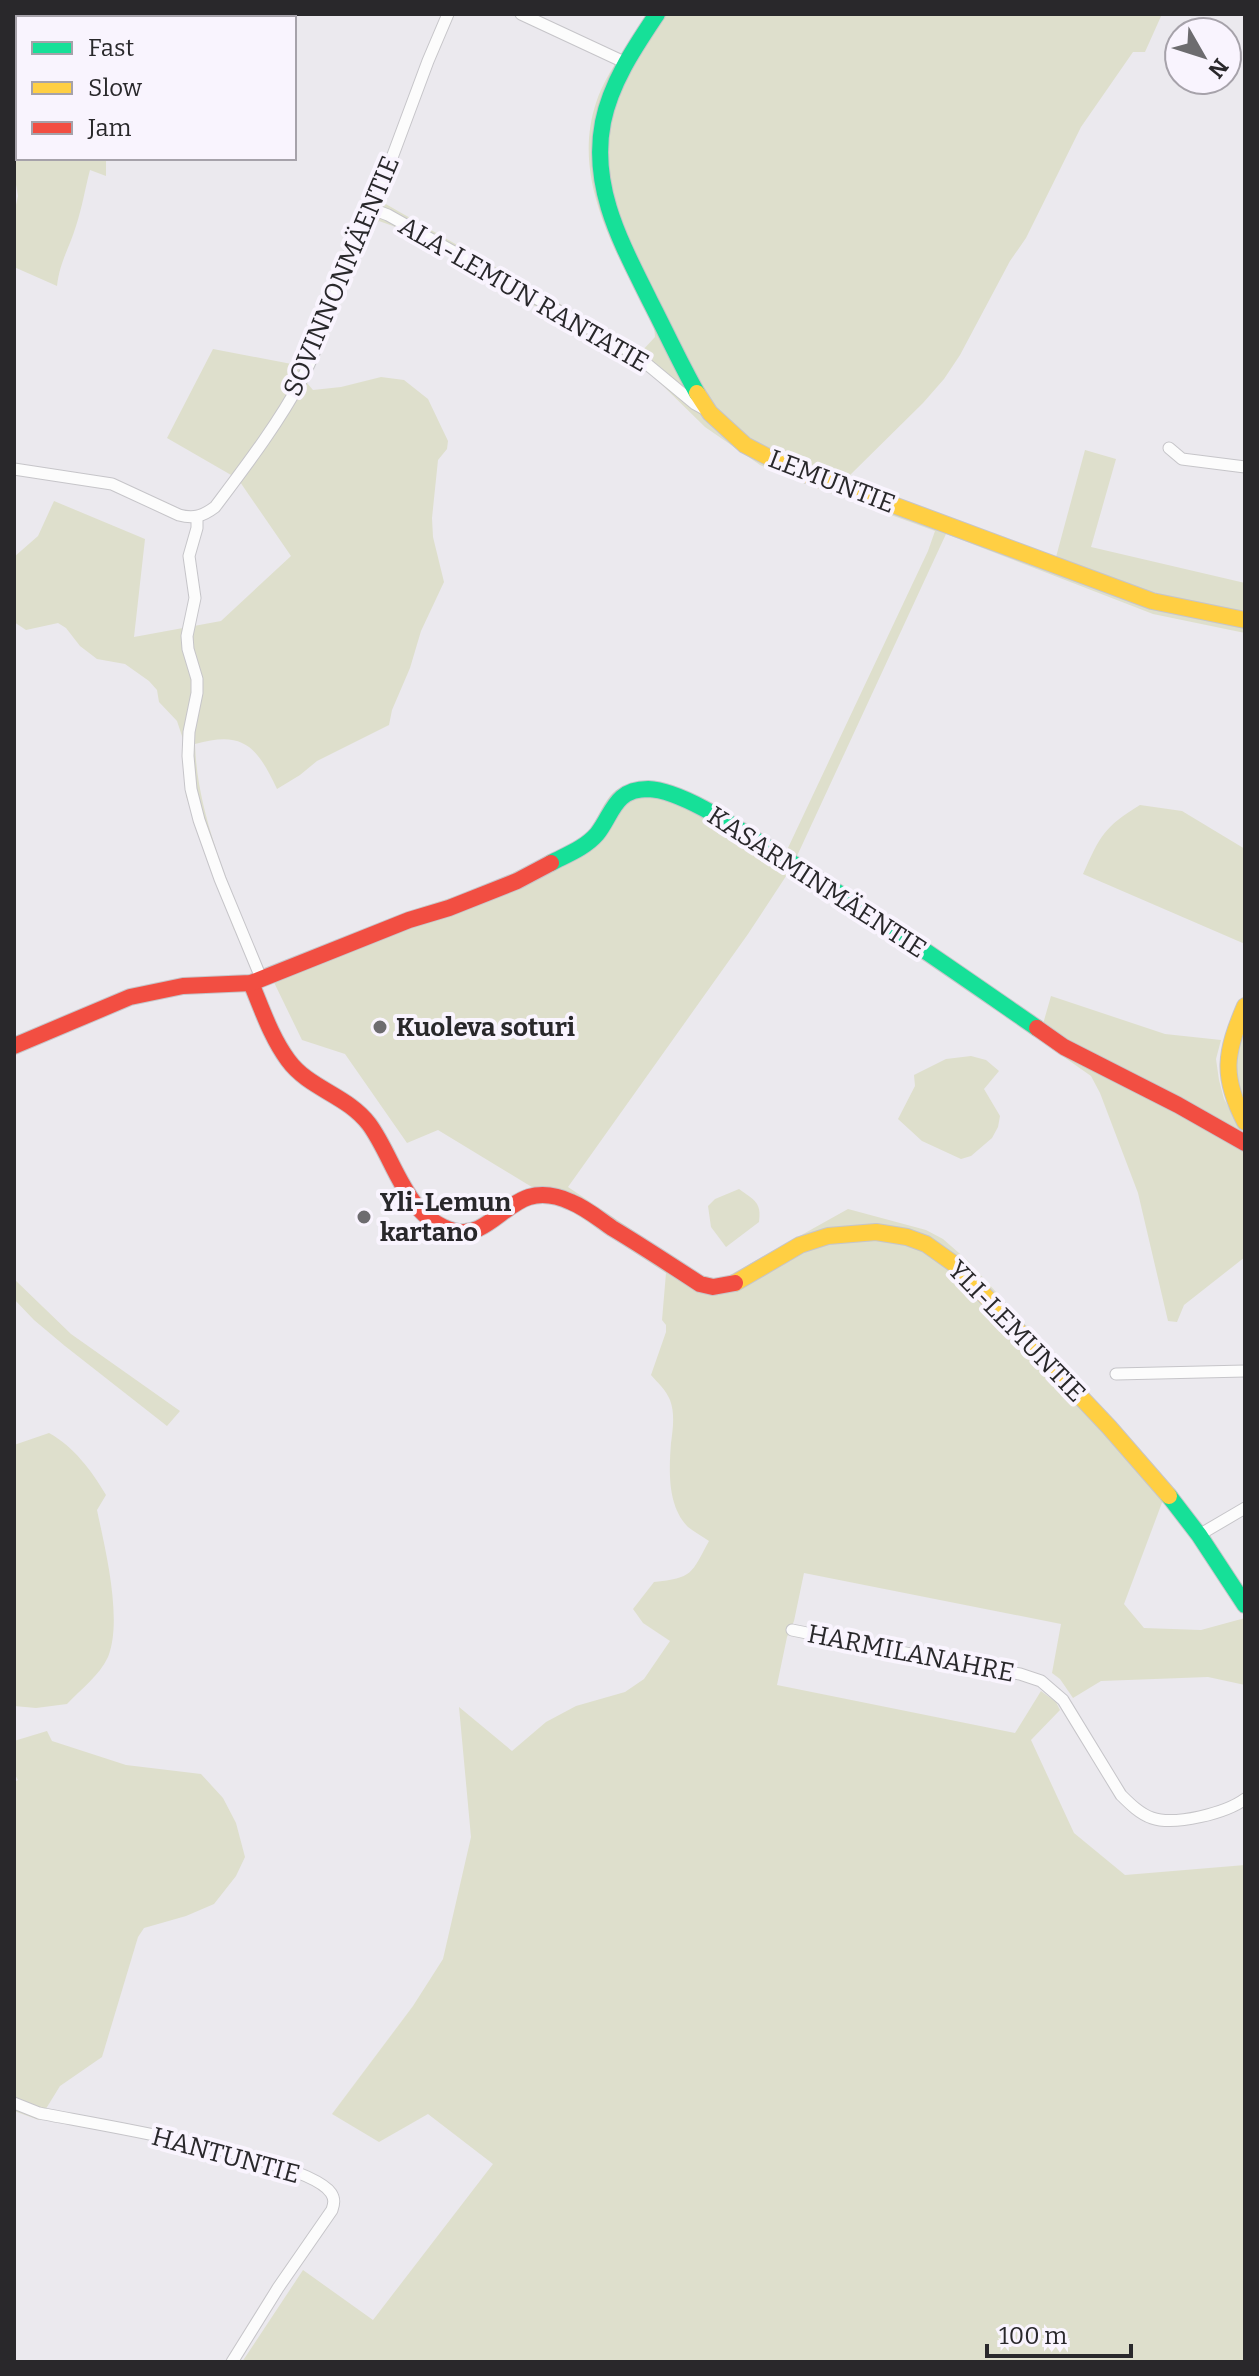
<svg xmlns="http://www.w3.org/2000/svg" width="1259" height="2376" font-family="Bitter,serif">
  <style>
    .green { fill: #dedfcc }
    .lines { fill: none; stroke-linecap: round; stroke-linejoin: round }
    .street-casing { stroke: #c6c5c9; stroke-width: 13 }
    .fast-casing { stroke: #c6c5c9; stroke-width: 18 }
    .slow-casing { stroke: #c6c5c9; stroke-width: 18 }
    .jam-casing { stroke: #c6c5c9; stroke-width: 18 }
    .street { stroke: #fcfcfc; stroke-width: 11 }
    .fast { stroke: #16e098; stroke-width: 16 }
    .slow { stroke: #ffcf43; stroke-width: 16 }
    .jam { stroke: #f24e42; stroke-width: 16 }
    .poi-dot { fill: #6d6c6f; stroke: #f9f4fe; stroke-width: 3 }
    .labels { text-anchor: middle; stroke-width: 8; stroke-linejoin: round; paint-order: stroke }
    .street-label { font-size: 26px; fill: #29282b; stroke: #f9f4fe }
    .poi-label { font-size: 26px; font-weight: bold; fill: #29282b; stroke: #f9f4fe; text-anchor: start }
  </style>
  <rect width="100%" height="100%" fill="#ebe9ee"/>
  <!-- green -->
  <g class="green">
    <path d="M 650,14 L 1162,14 L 1145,52 L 1133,52 L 1081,127 L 1026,238 L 1010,261 L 960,355 L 944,379 L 923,403 L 846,479 L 1056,557 L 1085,450 L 1116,459 L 1091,547 L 1245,583 L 1245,633 L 1153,614 L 946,534 L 797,856 L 1043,1024 L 1051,996 L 1165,1034 L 1221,1040 L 1216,1059 L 1219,1080 L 1224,1099 L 1245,1135 L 1245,1257 L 1184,1305 L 1177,1322 L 1168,1321 L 1138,1193 L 1100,1093 L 1091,1076 L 792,867 L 748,934 L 568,1187 L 698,1274 L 721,1280 L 848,1209 L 926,1230 L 943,1239 L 967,1260 L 1062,1365 L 1053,1377 L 1104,1430 L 1163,1500 L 1124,1604 L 1144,1628 L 1201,1630 L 1245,1618 L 1245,1685 L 1208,1677 L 1101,1681 L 1073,1698 L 1060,1679 L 1052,1673 L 1061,1624 L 804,1573 L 794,1621 L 787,1637 L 777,1685 L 1015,1733 L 1041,1691 L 1056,1702 L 1060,1710 L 1031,1740 L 1074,1833 L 1125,1875 L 1245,1865 L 1245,2362 L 242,2362 L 303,2270 L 373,2320 L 493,2164 L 428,2114 L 379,2142 L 332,2114 L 413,2006 L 443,1959 L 471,1837 L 459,1707 L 512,1751 L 546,1722 L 576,1706 L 625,1692 L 644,1679 L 670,1641 L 643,1623 L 633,1609 L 654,1582 C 693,1578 691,1574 709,1541 C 702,1536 694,1532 688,1527 C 667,1506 669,1470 671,1443 C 673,1429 675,1413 670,1400 C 666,1390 658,1383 651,1375 L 666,1332 L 666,1325 L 662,1320 L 666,1273 L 568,1209 L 438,1130 L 407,1143 L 345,1054 L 302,1040 L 267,968 L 421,907 L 479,889 L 584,839 C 609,805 604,776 659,785 L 787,850 L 928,551 L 935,531 L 792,479 L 760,465 L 705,427 L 654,377 L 618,353 L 393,226 L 379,221 L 364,238 L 307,383 L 313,390 L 341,387 L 381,377 L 404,380 L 428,399 L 448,441 L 447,449 L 438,460 L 432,518 L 433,537 L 444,582 L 421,631 L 410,668 L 392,710 L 389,725 L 317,761 L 300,775 L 277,789 C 257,747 244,730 195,744 C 197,808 222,866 244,925 L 234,930 L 186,796 L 183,739 L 177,721 L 159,702 L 157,690 L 149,681 L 125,664 L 97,659 L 80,646 L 66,628 L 58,623 L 26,630 L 14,622 L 14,557 L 38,536 L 54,501 L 145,539 L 134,637 L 221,621 L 291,556 L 238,479 L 167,438 L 213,349 L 302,366 L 358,223 L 356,208 L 384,203 L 642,351 L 655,337 L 654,326 C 619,257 570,182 596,103 C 607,70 631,42 650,14 Z"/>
    <path d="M 18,118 L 18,158 L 106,158 L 106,176 L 90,170 C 85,189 82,208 76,226 C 69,249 60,261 57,286 L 14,267 L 14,214 L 18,196 L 14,173 L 14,126 Z"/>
    <path d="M 1140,805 L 1182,811 L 1245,849 L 1245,944 L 1083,874 C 1100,836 1104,827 1140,805 Z"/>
    <path d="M 1245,1026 L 1245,1100 C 1233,1074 1233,1053 1245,1026 Z"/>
    <path d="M 971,1056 L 986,1060 L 999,1071 L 984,1089 L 1000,1116 L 998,1127 L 992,1138 L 971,1156 L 961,1159 L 922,1141 L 898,1119 L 915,1086 L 914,1075 L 946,1059 Z"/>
    <path d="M 739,1189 C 754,1200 762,1202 759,1222 L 726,1247 L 711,1227 L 708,1206 L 715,1199 Z"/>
    <path d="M 14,1279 L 71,1334 L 180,1411 L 167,1426 L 65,1346 L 34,1320 L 14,1299 Z"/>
    <path d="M 49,1433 C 73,1446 92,1471 106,1495 L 97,1510 C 105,1548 123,1620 108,1657 C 100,1675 80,1690 67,1704 L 36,1708 L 14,1706 L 14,1445 Z"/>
    <path d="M 47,1731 L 52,1741 L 126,1765 L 201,1774 L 223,1798 L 236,1823 L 245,1857 L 236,1876 L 214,1904 L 186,1916 L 144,1928 L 138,1937 L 102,2057 L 60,2086 L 39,2120 L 14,2111 L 14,1782 L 18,1780 L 14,1773 L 14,1741 Z"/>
  </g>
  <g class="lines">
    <defs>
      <g id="street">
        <path d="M 521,14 L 624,62"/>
        <path d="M 371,214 L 380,212 L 388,215 L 621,346 L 642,360 L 695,404 L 706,410"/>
        <path d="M 1169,448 L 1182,459 L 1245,467"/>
        <path d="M 14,469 L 112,484 L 179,515 C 194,519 203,516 215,507 C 245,467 278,424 302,379 C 319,346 330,310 342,275 C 350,254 355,230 371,214 L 428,61 L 448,14"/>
        <path d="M 197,517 L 197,528 L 189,556 L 195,598 L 187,636 L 188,649 L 197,679 L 197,693 L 189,732 L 188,756 L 191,789 L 199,820 L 220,879 L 261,978"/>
        <path d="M 1116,1374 L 1245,1371"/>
        <path d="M 1199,1535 L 1245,1508"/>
        <path d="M 792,1630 L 975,1667 L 1020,1674 L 1041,1681 L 1063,1700 L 1121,1795 C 1130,1804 1140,1814 1152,1818 C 1175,1826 1226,1813 1245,1799"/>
        <path d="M 14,2103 L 39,2113 C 88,2123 308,2158 331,2193 C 335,2199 334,2204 332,2210 L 278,2288 L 232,2362"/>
      </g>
      <g id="fast">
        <path d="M 657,14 C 635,47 611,82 603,122 C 590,188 622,244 650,301 C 666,332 680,363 697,393"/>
        <path d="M 551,863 C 566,855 585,848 597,834 C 613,814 614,789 648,789 C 683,790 743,832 773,851 C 863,907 950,968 1037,1028"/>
        <path d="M 1169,1496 L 1199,1535 L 1245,1605"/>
      </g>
      <g id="slow">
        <path d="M 697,393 L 710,413 L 745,445 L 793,470 L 853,490 L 1152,601 L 1245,620"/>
        <path d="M 1245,1006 C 1225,1053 1221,1076 1245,1122"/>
        <path d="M 735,1283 L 800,1245 L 828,1236 L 876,1232 L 907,1237 L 926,1244 L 957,1266 L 1109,1427 L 1169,1496"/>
      </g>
      <g id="jam">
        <path d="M 251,983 C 262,1009 271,1037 288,1060 C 309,1089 347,1095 369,1124 C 395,1159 405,1218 454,1231 C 483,1239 503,1205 529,1197 C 543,1193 558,1196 571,1202 C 586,1208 599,1219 612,1228 C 642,1246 671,1265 700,1284 L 713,1287 L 735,1283"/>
        <path d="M 1037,1028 L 1064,1047 L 1178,1105 L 1245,1143"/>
        <path d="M 14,1046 L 130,997 L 183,986 L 251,983 L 409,920 L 449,908 L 517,881 L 551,863"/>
      </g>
    </defs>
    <!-- street casing -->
    <use href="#street" class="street-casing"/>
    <!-- fast casing -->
    <use href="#fast" class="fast-casing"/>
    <!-- slow casing -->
    <use href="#slow" class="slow-casing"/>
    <!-- jam casing -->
    <use href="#jam" class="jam-casing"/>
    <!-- street -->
    <use href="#street" class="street"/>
    <!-- fast -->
    <use href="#fast" class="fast"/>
    <!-- slow -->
    <use href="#slow" class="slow"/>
    <!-- jam -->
    <use href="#jam" class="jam"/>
  </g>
  <!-- markers -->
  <g class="poi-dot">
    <circle cx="380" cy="1027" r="8"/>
    <circle cx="364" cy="1217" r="8"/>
  </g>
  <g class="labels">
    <!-- street labels -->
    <g class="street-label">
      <text transform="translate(341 276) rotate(-67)" y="9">SOVINNONMÄENTIE</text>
      <text transform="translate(524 294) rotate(30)" y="9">ALA-LEMUN RANTATIE</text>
      <text transform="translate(832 481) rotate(21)" y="9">LEMUNTIE</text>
      <text transform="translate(817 882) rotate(33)" y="9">KASARMINMÄENTIE</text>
      <text transform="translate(1017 1331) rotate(46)" y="9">YLI-LEMUNTIE</text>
      <text transform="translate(911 1653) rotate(11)" y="9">HARMILANAHRE</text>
      <text transform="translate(226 2155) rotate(15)" y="9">HANTUNTIE</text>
    </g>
    <!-- poi labels -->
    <g class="poi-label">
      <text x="396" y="1036">Kuoleva soturi</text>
      <text x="380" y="1211">Yli-Lemun<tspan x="380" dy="30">kartano</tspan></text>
    </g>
  </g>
  <!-- border -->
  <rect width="1259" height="2376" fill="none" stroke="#29282b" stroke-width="32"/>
  <!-- legend -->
  <rect x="16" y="16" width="280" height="144" fill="#f9f4fe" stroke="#a6a2aa" stroke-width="2"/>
  <rect x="32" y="42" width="40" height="12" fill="#16e098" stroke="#a6a2aa" stroke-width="2"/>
  <text x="88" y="56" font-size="24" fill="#29282b">Fast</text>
  <rect x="32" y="82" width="40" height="12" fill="#ffcf43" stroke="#a6a2aa" stroke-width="2"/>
  <text x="88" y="96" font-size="24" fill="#29282b">Slow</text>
  <rect x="32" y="122" width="40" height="12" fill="#f24e42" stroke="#a6a2aa" stroke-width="2"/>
  <text x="88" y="136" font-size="24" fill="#29282b">Jam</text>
  <!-- north arrow -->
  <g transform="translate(1203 56) rotate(129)"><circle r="38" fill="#f9f4fe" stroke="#a6a2aa" stroke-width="2"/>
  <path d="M0-6L14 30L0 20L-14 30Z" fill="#6d6c6f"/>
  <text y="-12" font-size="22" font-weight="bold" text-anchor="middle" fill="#29282b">N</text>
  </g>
  <!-- scale -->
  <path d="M987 2344v12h144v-12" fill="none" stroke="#29282b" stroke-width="4"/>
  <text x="999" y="2344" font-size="24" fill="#29282b" stroke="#f9f4fe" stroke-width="6" paint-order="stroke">100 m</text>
</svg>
